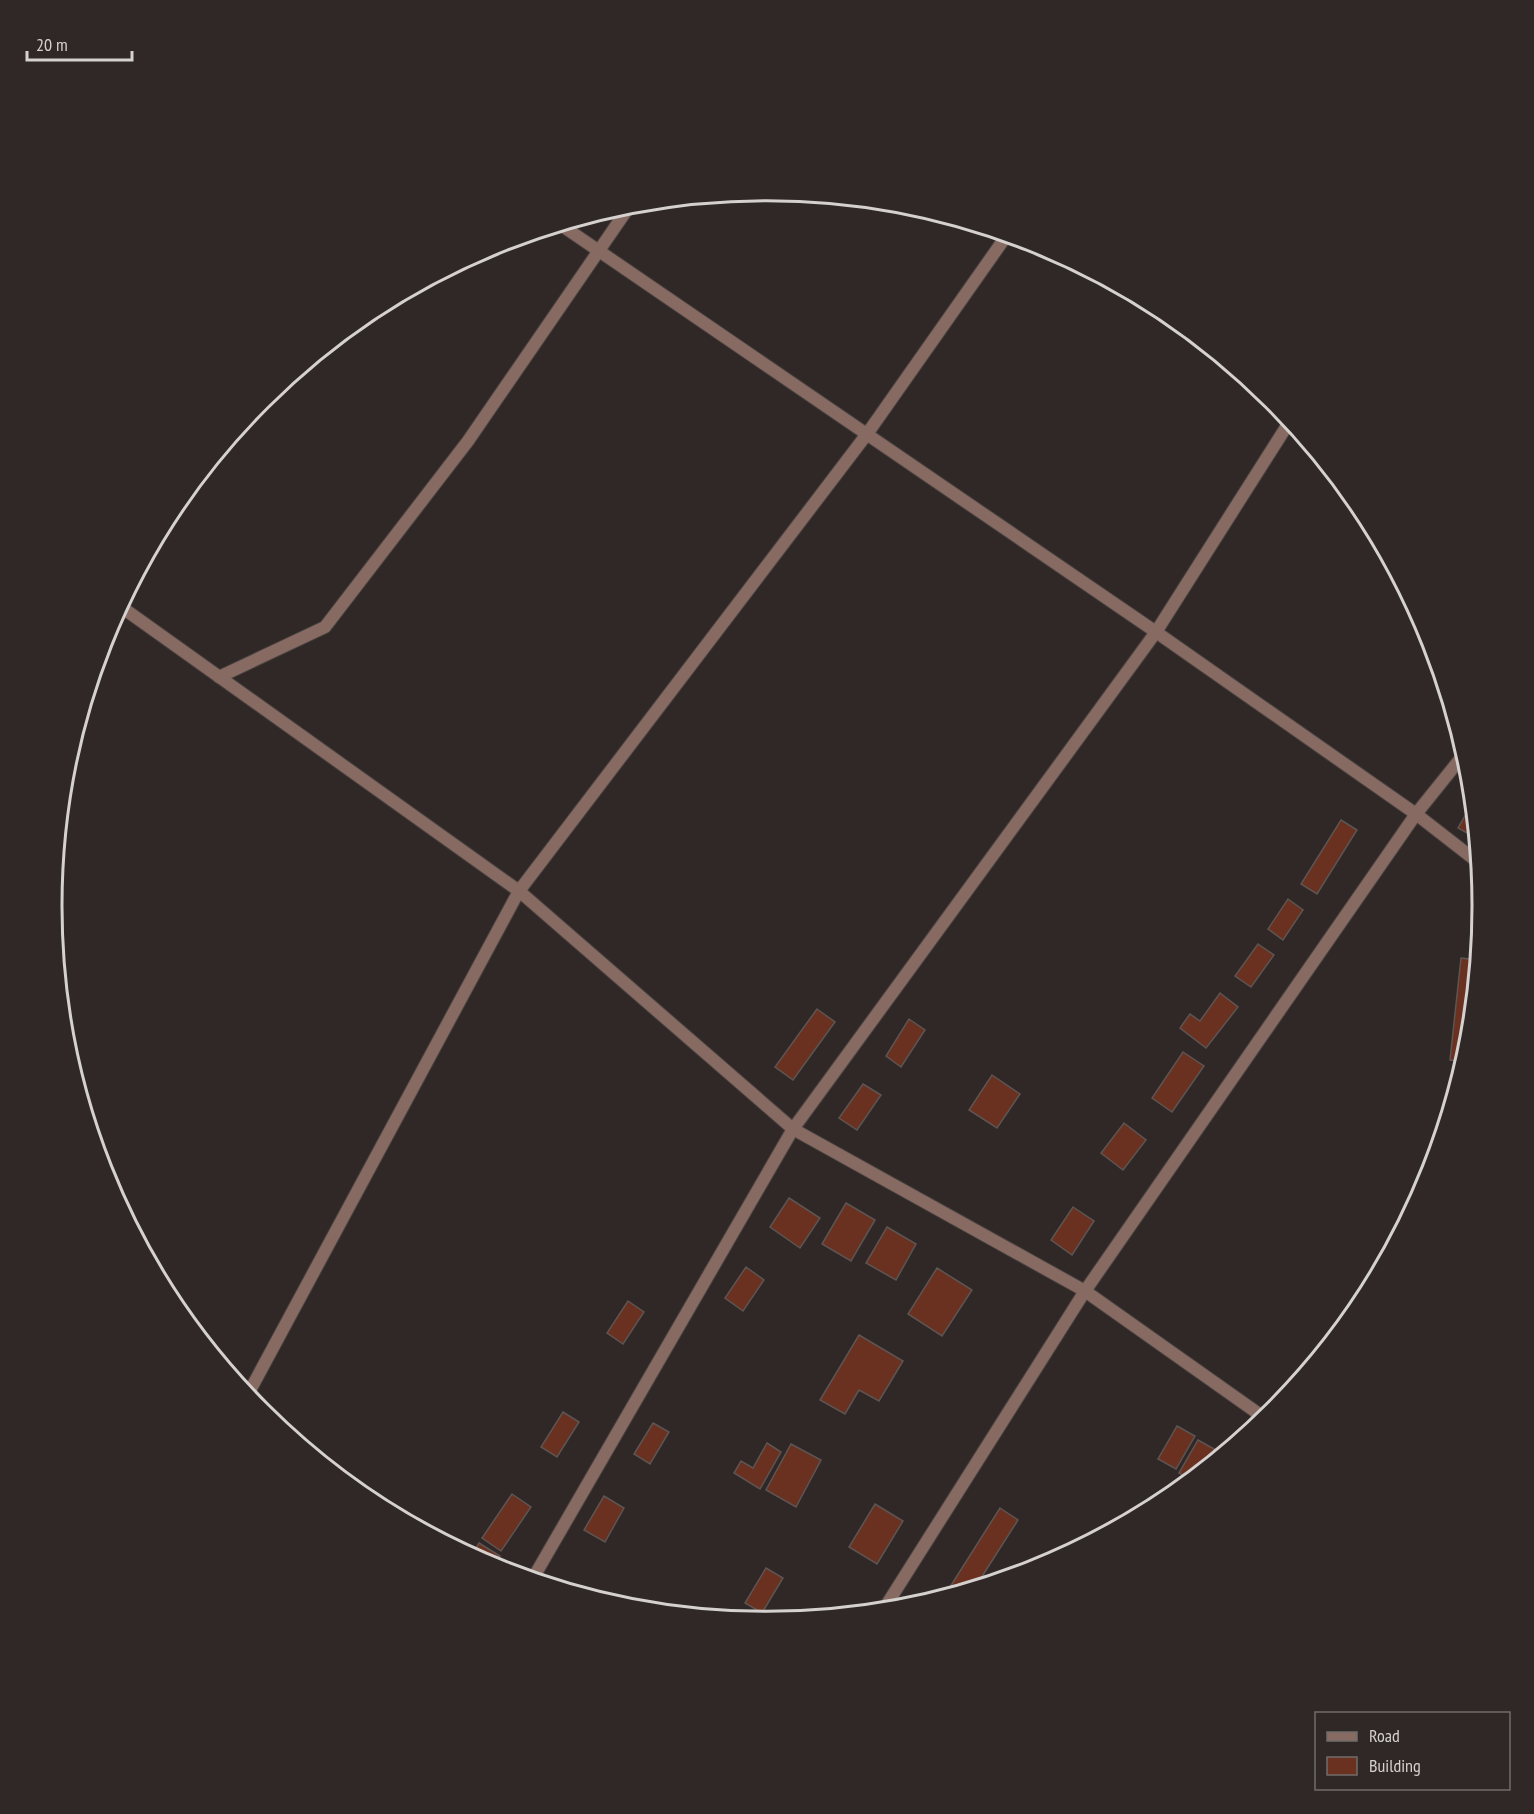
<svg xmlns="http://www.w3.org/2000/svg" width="1534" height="1814" font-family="'PT Sans Narrow',sans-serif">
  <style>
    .building { fill: #6a3120; stroke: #5d5553; stroke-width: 1.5 }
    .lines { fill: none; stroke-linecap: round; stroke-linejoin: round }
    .minor-casing { stroke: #4a4341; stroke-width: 14 }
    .minor { stroke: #876b62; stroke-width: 12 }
    .rim { fill: none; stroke: #d5d1cf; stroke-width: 3 }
  </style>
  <rect width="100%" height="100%" fill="#2f2826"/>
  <!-- building -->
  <g class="building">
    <path d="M 1473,802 L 1476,838 L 1458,828 Z"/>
    <path d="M 1341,820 L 1357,830 L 1317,894 L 1301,884 Z"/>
    <path d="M 1288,899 L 1303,910 L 1283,940 L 1268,929 Z"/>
    <path d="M 1258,944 L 1274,955 L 1251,987 L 1235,976 Z"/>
    <path d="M 1461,958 L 1478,960 L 1469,1047 L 1465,1062 L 1450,1060 Z"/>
    <path d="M 1220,993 L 1238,1007 L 1206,1048 L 1180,1028 L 1190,1014 L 1200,1021 Z"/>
    <path d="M 817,1009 L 835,1022 L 793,1080 L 775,1067 Z"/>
    <path d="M 909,1019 L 925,1030 L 901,1067 L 886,1056 Z"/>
    <path d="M 1183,1052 L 1204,1066 L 1172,1112 L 1152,1098 Z"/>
    <path d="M 992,1075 L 1020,1094 L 997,1128 L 969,1110 Z"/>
    <path d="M 863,1084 L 881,1095 L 857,1130 L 839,1118 Z"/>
    <path d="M 1124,1123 L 1146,1140 L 1123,1170 L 1101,1153 Z"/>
    <path d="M 789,1198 L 820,1218 L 800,1248 L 770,1227 Z"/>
    <path d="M 846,1203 L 875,1220 L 851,1261 L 822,1244 Z"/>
    <path d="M 1073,1207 L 1094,1221 L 1072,1255 L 1051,1240 Z"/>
    <path d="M 887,1227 L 916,1244 L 896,1280 L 866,1263 Z"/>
    <path d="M 746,1267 L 764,1280 L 743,1311 L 725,1298 Z"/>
    <path d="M 937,1268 L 972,1290 L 942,1336 L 908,1314 Z"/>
    <path d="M 628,1301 L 644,1312 L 623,1344 L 607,1333 Z"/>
    <path d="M 859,1335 L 903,1361 L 879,1401 L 859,1390 L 845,1414 L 820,1400 Z"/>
    <path d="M 563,1412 L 579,1422 L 557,1457 L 541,1447 Z"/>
    <path d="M 653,1423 L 669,1432 L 650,1464 L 634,1454 Z"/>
    <path d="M 1177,1426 L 1195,1436 L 1176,1469 L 1158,1459 Z"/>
    <path d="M 1198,1440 L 1216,1450 L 1206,1468 L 1192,1480 L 1179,1473 Z"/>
    <path d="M 767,1443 L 781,1452 L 760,1489 L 734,1473 L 741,1461 L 753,1468 Z"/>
    <path d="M 791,1444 L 821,1460 L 796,1507 L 766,1490 Z"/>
    <path d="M 512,1494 L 531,1507 L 501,1551 L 482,1538 Z"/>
    <path d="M 604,1496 L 624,1508 L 605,1542 L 584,1530 Z"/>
    <path d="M 875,1504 L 903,1521 L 877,1564 L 849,1547 Z"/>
    <path d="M 1000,1508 L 1018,1520 L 974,1589 L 943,1598 Z"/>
    <path d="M 479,1543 L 500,1556 L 492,1568 L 471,1557 Z"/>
    <path d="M 766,1568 L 783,1578 L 762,1613 L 745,1603 Z"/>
  </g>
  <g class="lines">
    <defs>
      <g id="minor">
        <path d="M 561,225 L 1156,632 L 1416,814 L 1479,863"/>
        <path d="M 120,606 L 519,891 L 793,1129 L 1085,1291 L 1266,1419"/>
        <path d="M 219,677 L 325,627 L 468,441 L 631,204"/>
        <path d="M 247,1396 L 519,891 L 867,434 L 1007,235"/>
        <path d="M 532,1580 L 793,1129 L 1156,632 L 1290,421"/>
        <path d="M 882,1612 L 1085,1291 L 1416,814 L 1465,753"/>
      </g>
    </defs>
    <!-- minor casing -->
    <use href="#minor" class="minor-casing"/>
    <!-- minor -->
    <use href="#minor" class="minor"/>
  </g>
  <!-- crop -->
  <path d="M0 0H1534V1814H0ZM62 906a705 705 0 1 1 1410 0a705 705 0 1 1-1410 0Z" fill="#2f2826" fill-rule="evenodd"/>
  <path class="rim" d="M62 906a705 705 0 1 1 1410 0a705 705 0 1 1-1410 0Z"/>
  <!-- legend -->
  <rect x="1315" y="1712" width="195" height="78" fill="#2f2826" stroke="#716c6a" stroke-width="1.5"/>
  <rect x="1327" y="1732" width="30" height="9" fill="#876b62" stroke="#716c6a" stroke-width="1.5"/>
  <text x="1369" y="1742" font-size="18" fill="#d5d1cf">Road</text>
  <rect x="1327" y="1757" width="30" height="18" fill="#6a3120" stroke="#716c6a" stroke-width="1.5"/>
  <text x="1369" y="1772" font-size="18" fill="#d5d1cf">Building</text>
  <!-- scale -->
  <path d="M27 51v9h105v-9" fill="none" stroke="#d5d1cf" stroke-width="3"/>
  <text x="36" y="51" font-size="18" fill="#d5d1cf" stroke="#2f2826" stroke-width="4.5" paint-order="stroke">20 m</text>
</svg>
